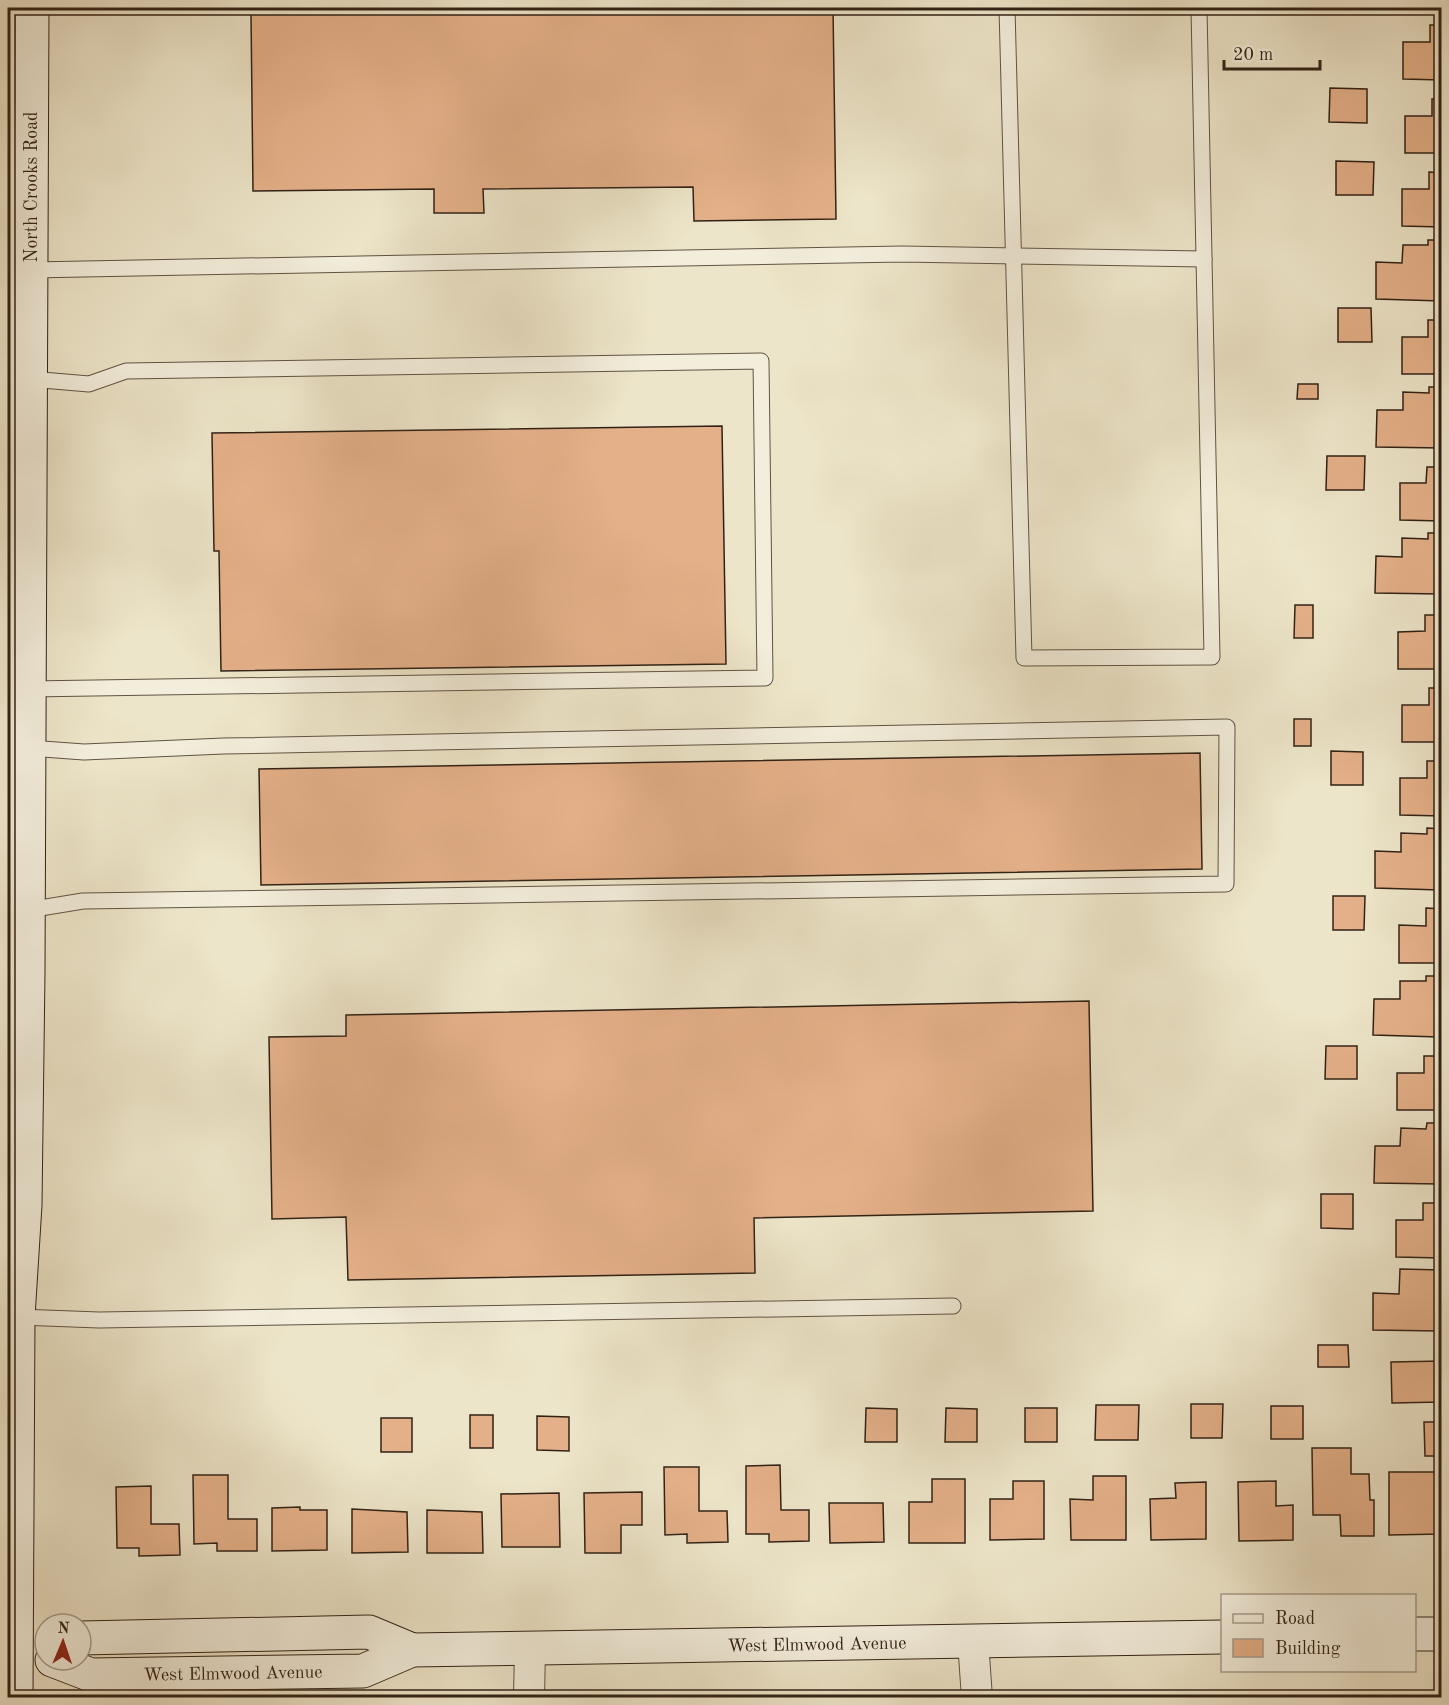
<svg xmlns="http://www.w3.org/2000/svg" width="1449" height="1705" font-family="'Old Standard TT',serif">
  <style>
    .building { fill: #e4b089; stroke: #322216; stroke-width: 1.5 }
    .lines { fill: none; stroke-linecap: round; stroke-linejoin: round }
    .lane-casing { stroke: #615343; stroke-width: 17 }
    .street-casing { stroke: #615343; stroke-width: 32 }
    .secondary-casing { stroke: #322216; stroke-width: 35 }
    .lane { stroke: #f3eedc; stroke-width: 15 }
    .street { stroke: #f3eedc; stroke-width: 30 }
    .secondary { stroke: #f3eedc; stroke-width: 33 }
    .labels { text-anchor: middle; stroke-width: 5; stroke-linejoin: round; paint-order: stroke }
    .street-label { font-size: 18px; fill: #322216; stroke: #f3eedc }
  </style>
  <rect width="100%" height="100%" fill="#ede5c9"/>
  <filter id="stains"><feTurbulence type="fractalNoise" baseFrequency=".00333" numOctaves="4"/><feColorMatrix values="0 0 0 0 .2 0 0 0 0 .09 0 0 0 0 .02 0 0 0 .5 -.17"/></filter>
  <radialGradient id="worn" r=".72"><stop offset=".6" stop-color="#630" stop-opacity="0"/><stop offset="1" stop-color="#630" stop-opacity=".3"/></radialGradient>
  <!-- building -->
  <g class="building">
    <path d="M 409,8 L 833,8 L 836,219 L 694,221 L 693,187 L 483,189 L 484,213 L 434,213 L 434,189 L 253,191 L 251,14 L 409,12 Z"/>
    <path d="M 1430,25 L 1442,25 L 1442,80 L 1403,79 L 1403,42 L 1430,42 Z"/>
    <path d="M 1330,88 L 1367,89 L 1367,123 L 1329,122 Z"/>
    <path d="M 1432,99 L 1442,99 L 1442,153 L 1405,153 L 1405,116 L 1432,116 Z"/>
    <path d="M 1336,161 L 1374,162 L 1373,195 L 1336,195 Z"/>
    <path d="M 1429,172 L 1442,173 L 1442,227 L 1402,226 L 1402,189 L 1429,189 Z"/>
    <path d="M 1428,240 L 1442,240 L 1441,301 L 1376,299 L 1376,262 L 1402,263 L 1403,245 L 1428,245 Z"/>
    <path d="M 1338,308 L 1371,308 L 1372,342 L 1338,342 Z"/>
    <path d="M 1428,320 L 1442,320 L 1442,374 L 1402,374 L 1402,337 L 1428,337 Z"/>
    <path d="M 1298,384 L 1318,384 L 1318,399 L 1297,399 Z"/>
    <path d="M 1429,387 L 1442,387 L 1442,448 L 1376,447 L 1377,410 L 1403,410 L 1403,392 L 1429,393 Z"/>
    <path d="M 722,426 L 726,664 L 221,671 L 219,551 L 214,551 L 212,433 Z"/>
    <path d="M 1327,456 L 1365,456 L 1364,490 L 1326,490 Z"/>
    <path d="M 1427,467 L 1442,467 L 1442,521 L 1400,520 L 1400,483 L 1426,483 Z"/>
    <path d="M 1428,533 L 1442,533 L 1441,594 L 1375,593 L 1376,556 L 1402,557 L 1402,538 L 1428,539 Z"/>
    <path d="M 1295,605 L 1313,605 L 1313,638 L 1294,638 Z"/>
    <path d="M 1425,615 L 1442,615 L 1442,669 L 1398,669 L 1398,632 L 1425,631 Z"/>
    <path d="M 1429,688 L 1442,688 L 1442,742 L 1402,742 L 1402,705 L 1429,705 Z"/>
    <rect x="1294" y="719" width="17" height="27"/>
    <path d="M 1331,751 L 1363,752 L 1363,785 L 1331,785 Z"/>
    <path d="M 1200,753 L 1202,869 L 261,885 L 259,769 Z"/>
    <path d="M 1427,761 L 1442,761 L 1442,816 L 1400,815 L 1400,778 L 1427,778 Z"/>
    <path d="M 1427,828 L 1442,829 L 1440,890 L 1375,888 L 1375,851 L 1401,852 L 1401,833 L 1427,834 Z"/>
    <path d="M 1333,896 L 1365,896 L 1364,930 L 1333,930 Z"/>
    <path d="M 1426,908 L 1442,909 L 1442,963 L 1399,963 L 1399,925 L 1426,926 Z"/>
    <path d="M 1426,976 L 1442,976 L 1439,1037 L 1373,1035 L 1374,999 L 1400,999 L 1400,981 L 1426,981 Z"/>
    <path d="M 1089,1001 L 1093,1211 L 754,1218 L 755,1273 L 348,1280 L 346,1217 L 272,1219 L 269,1037 L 346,1036 L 346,1015 Z"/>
    <path d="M 1326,1046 L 1357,1046 L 1357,1079 L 1325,1079 Z"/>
    <path d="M 1424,1056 L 1442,1056 L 1442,1110 L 1397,1110 L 1397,1073 L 1424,1073 Z"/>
    <path d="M 1427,1123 L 1442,1123 L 1440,1184 L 1374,1183 L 1375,1146 L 1400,1146 L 1401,1128 L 1426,1129 Z"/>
    <path d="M 1321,1194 L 1353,1194 L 1353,1229 L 1321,1228 Z"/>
    <path d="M 1423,1203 L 1442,1203 L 1442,1258 L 1396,1257 L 1396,1220 L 1423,1220 Z"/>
    <path d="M 1400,1269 L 1442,1270 L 1438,1331 L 1373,1330 L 1373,1293 L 1399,1294 Z"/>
    <path d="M 1318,1345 L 1348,1345 L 1349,1367 L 1318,1367 Z"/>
    <path d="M 1442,1361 L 1442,1402 L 1392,1403 L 1391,1362 Z"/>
    <path d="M 1191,1404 L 1223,1404 L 1222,1438 L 1191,1438 Z"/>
    <path d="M 1096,1405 L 1139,1405 L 1138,1440 L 1095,1440 Z"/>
    <rect x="1271" y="1406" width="32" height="33"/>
    <path d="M 866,1408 L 897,1409 L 897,1442 L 865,1442 Z"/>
    <path d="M 946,1408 L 977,1409 L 977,1442 L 945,1442 Z"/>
    <rect x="1025" y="1408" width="32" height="34"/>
    <rect x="470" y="1415" width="23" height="33"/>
    <path d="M 537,1416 L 569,1417 L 569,1451 L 537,1450 Z"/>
    <rect x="381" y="1418" width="31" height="34"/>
    <path d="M 1424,1422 L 1442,1422 L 1442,1456 L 1425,1456 Z"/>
    <path d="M 1312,1448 L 1351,1448 L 1351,1474 L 1369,1474 L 1370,1500 L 1374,1500 L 1374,1536 L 1341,1536 L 1340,1515 L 1313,1515 Z"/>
    <path d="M 780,1465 L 781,1510 L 809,1510 L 809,1541 L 769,1542 L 769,1534 L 746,1534 L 746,1466 Z"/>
    <path d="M 664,1467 L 699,1467 L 699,1511 L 727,1511 L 728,1542 L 687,1543 L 687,1534 L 665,1535 Z"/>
    <path d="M 1389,1472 L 1441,1472 L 1442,1534 L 1389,1535 Z"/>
    <path d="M 193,1475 L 228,1475 L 228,1519 L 257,1519 L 257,1551 L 217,1551 L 217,1543 L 194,1544 Z"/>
    <path d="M 1093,1476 L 1126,1476 L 1126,1540 L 1071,1540 L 1070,1499 L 1093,1500 Z"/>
    <path d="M 932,1479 L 965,1479 L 965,1543 L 909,1543 L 909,1502 L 932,1502 Z"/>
    <path d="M 1013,1481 L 1044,1481 L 1044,1539 L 990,1540 L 990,1499 L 1013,1499 Z"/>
    <path d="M 1276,1481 L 1276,1506 L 1293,1505 L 1293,1540 L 1239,1541 L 1238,1482 Z"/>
    <path d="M 1206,1482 L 1206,1539 L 1151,1540 L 1150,1499 L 1176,1498 L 1175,1483 Z"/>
    <path d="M 151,1486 L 151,1524 L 179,1524 L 180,1555 L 139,1556 L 139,1548 L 117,1548 L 116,1487 Z"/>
    <path d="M 642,1492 L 642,1525 L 621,1525 L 621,1553 L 585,1553 L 584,1493 Z"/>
    <path d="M 559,1493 L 560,1547 L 502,1547 L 501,1494 Z"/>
    <path d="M 829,1503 L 883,1503 L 884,1542 L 830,1543 Z"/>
    <path d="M 300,1507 L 300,1510 L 327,1510 L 327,1550 L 272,1551 L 272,1508 Z"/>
    <path d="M 352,1509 L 407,1512 L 408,1552 L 352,1553 Z"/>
    <path d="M 427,1510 L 482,1512 L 483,1553 L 427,1553 Z"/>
  </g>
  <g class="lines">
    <defs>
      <g id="lane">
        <path d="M 1007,8 L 1024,658 L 1212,657 L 1199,8"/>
        <path d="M 31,270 L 902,254 L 1204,259"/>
        <path d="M 8,385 L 30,379 L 89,384 L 126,371 L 761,361 L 765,678 L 29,689"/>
        <path d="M 28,910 L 83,901 L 1226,884 L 1227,727 L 224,746 L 84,752 L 29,748"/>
        <path d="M 18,1317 L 99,1320 L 953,1306"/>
        <path d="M 194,1698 L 195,1673"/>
      </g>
      <g id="street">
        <path d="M 973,1641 L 977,1698"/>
        <path d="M 529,1698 L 530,1648"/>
      </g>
      <g id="secondary">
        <path d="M 1414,1634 L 1442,1634"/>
        <path d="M 81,1638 L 369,1632 L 412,1650"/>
        <path d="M 52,1660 L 91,1675 L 363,1671 L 412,1650 L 1222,1637"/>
        <path d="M 16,1698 L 18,1317 L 25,1205 L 28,972 L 32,8"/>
      </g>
    </defs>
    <!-- lane casing -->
    <use href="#lane" class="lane-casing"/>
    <!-- street casing -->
    <use href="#street" class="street-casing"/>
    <!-- secondary casing -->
    <use href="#secondary" class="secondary-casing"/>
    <!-- lane -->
    <use href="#lane" class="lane"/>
    <!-- street -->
    <use href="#street" class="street"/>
    <!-- secondary -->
    <use href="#secondary" class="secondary"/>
  </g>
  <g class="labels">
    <!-- street labels -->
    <g class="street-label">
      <text transform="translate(31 187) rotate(-90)" y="6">North Crooks Road</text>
      <text transform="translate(817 1644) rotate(-1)" y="6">West Elmwood Avenue</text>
      <text transform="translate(233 1673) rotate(-1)" y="6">West Elmwood Avenue</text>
    </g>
  </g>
  <!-- margin -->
  <rect width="1449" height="1705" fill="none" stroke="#ede5c9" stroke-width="30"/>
  <rect x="9" y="9" width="1431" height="1687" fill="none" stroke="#322216" stroke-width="3"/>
  <rect x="15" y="15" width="1419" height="1675" fill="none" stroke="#322216" stroke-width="1.5"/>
  <!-- legend -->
  <rect x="1221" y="1594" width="195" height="78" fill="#f3eedc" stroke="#a69c8d" stroke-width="1.5"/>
  <rect x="1233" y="1614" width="30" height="9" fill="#f3eedc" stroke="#a69c8d" stroke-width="1.5"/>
  <text x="1275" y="1624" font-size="18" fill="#322216">Road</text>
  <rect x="1233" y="1639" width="30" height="18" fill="#e4b089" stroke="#a69c8d" stroke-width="1.5"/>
  <text x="1275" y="1654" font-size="18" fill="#322216">Building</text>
  <!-- north arrow -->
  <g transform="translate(63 1642) rotate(2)"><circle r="28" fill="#f3eedc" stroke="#a69c8d" stroke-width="1.5"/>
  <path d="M0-4.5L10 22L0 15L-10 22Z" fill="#8f2418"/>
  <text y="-9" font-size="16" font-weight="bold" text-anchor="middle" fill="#322216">N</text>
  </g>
  <!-- scale -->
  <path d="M1224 60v9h96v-9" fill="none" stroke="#322216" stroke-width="3"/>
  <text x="1233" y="60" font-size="18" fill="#322216" stroke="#f3eedc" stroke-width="4.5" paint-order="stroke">20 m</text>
  <rect width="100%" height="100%" filter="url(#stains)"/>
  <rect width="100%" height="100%" fill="url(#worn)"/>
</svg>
